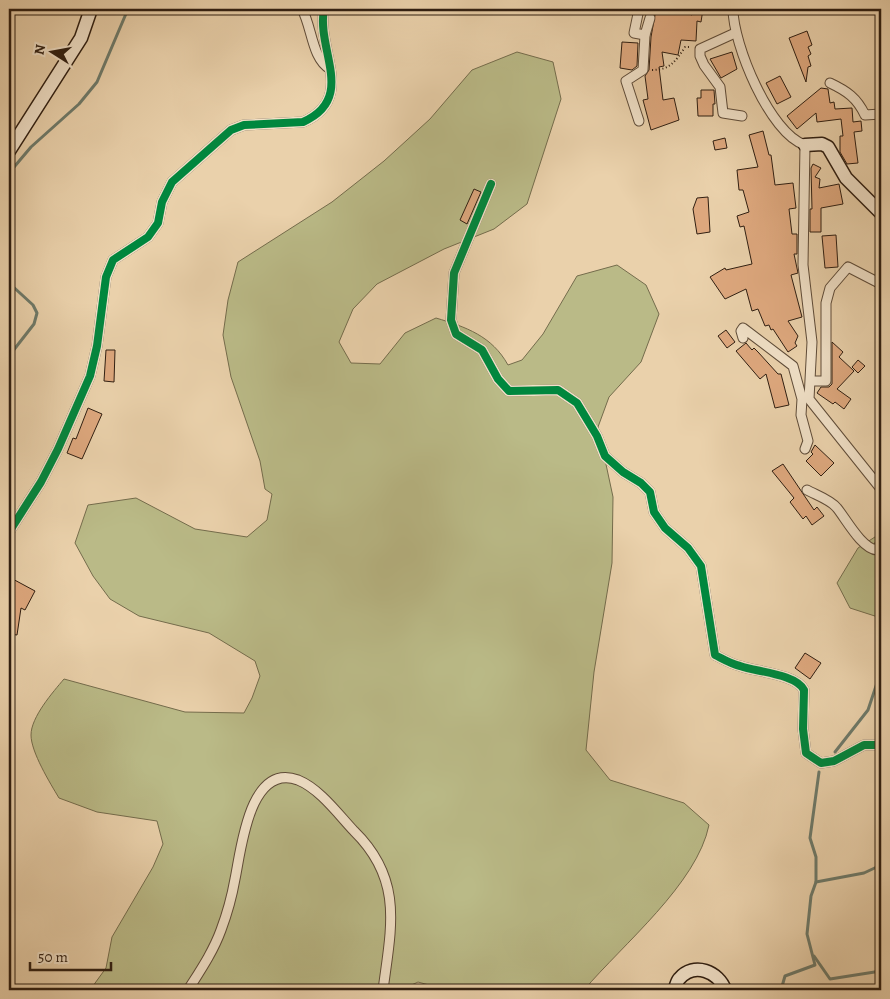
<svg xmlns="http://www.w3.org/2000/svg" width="890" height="999" font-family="Alegreya,serif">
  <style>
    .green { fill: #baba87; stroke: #746c4c }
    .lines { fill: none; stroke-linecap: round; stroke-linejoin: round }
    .stream { stroke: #6e7a6a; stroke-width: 3 }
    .building { fill: #dea87e; stroke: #2f1e11 }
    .street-casing { stroke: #5e4b38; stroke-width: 11 }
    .secondary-casing { stroke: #2f1e11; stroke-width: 15 }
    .path { stroke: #2f1e11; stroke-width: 2; stroke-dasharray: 1 2.5; stroke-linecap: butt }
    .street { stroke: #f1e1c8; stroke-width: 9 }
    .secondary { stroke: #f1e1c8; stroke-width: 12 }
    .cycleway-casing { stroke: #f1e1c8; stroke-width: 11 }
    .cycleway { stroke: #00873e; stroke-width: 8 }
  </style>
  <rect width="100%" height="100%" fill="#ead1ab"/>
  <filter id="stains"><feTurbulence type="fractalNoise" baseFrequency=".004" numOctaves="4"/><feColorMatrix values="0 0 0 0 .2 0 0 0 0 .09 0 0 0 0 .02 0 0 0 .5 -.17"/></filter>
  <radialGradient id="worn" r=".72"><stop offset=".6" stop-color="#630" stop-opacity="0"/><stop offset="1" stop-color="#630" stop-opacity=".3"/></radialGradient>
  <!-- green -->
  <g class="green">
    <path d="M 517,52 L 553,62 L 561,99 L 527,204 L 494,229 L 444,249 L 377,284 L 353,309 L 339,342 L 351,363 L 380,364 L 405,333 L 436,318 C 466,327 492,336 508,365 L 522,360 L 543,334 L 577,276 L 617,265 L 646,285 L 659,314 L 641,362 L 609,397 L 598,427 L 613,497 L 612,563 L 594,672 L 586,750 L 610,780 L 684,803 L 709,825 C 697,884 623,944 584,990 L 447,990 L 418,982 L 401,990 L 90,990 L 106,968 L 112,937 L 153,867 L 163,844 L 157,821 L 97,812 L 59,798 C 50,783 31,752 31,735 C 31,717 53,692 64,679 L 185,712 L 244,713 L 252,698 L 260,676 L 255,661 L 209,633 L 139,616 L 110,599 L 93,576 L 75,543 L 88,505 L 136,498 L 195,529 L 247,537 L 267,520 L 272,494 L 265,489 L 260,461 L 231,377 L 223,335 L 228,300 L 238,262 L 332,202 L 384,161 L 430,119 L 472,70 Z"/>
    <path d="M 881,533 L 881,618 L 850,608 L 837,583 L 858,548 Z"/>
  </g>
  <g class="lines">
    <!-- stream -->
    <g class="stream">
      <path d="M 9,173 L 31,147 L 79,104 L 97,82 L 128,9"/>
      <path d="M 9,283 L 33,305 L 37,313 L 34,324 L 9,356"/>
      <path d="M 835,752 L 868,710 L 877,683 L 881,679"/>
      <path d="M 816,882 L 864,873 L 881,865"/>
      <path d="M 814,956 L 830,979 L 881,971"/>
      <path d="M 781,990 L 785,976 L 815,965 L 807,934 L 811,896 L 816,882 L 816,857 L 810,838 L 819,772"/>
    </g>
  </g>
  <!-- building -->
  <g class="building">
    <path d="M 656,9 L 673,9 L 692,15 L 693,9 L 703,9 L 701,22 L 697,21 L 696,41 L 681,40 L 678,55 L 662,52 L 664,66 L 659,67 L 663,100 L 674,98 L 679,120 L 651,130 L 643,100 L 648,99 L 645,76 L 649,70 L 651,37 Z"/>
    <path d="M 807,31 L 812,45 L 808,47 L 811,54 L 808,56 L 811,66 L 808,67 L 806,82 L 789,38 Z"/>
    <path d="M 622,42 L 638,43 L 637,66 L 632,70 L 620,68 Z"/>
    <path d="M 732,52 L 737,69 L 721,78 L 710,59 Z"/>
    <path d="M 780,76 L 791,97 L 777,104 L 766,83 Z"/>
    <path d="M 821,88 L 828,89 L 830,103 L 834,102 L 835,109 L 852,108 L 853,122 L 861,121 L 862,131 L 854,132 L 858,163 L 847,164 L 840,152 L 840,136 L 843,136 L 841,119 L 817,122 L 816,113 L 797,129 L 787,116 Z"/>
    <path d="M 701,90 L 714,90 L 715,104 L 713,104 L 713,116 L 698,116 L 697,98 L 701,98 Z"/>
    <path d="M 763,131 L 769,155 L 771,155 L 775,185 L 793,183 L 796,208 L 789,209 L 792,234 L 797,234 L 797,254 L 794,254 L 798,273 L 791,275 L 802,317 L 788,321 L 798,336 L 795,343 L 797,346 L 788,352 L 773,329 L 771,330 L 769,325 L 765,326 L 758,309 L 752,311 L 746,289 L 725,299 L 710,277 L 725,268 L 726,270 L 752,264 L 744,226 L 740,227 L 737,216 L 749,212 L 743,190 L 739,190 L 737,170 L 758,167 L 749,135 Z"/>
    <path d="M 725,138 L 727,148 L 715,150 L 713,141 Z"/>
    <path d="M 813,164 L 821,168 L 815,177 L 820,179 L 819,188 L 839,184 L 843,204 L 821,208 L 821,232 L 810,232 L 810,209 L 812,209 L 811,168 Z"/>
    <path d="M 474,189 L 481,192 L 467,224 L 460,220 Z"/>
    <path d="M 708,197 L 710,232 L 697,234 L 693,209 L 697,198 Z"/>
    <path d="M 836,235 L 838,267 L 825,268 L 822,236 Z"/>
    <path d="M 726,330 L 735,342 L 727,348 L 718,336 Z"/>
    <path d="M 832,342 L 843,352 L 839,357 L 854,371 L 837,389 L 851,399 L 844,409 L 835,402 L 833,404 L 817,393 L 821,387 L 829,387 L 832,384 Z"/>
    <path d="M 746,343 L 752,350 L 754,348 L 758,352 L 778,374 L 781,374 L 789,405 L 775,408 L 766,374 L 760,379 L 736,351 Z"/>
    <path d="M 106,350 L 115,350 L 114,382 L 104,381 Z"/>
    <path d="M 858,360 L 865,366 L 858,373 L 852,367 Z"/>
    <path d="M 88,408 L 102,414 L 82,459 L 67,453 L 73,438 L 76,439 Z"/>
    <path d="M 815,445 L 834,463 L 821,476 L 806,461 L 813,454 L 811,452 Z"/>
    <path d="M 783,464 L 814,510 L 817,507 L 824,516 L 812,525 L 806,516 L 803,519 L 790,502 L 794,498 L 772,471 Z"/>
    <path d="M 9,577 L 35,591 L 25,610 L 21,608 L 17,635 L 9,634 Z"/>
    <path d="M 805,653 L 821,663 L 810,679 L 795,668 Z"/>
  </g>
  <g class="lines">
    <defs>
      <g id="street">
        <path d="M 302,9 C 312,27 312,59 330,69"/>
        <path d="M 639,9 L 634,33 L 645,35"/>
        <path d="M 733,9 C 733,44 770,134 805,145 L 803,265 L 812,342 L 809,399 L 881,489"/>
        <path d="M 735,33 L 700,49 L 700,56 L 704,65 L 720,87 L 723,113 L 742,116"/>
        <path d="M 830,83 C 847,91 857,98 865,115 L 881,114"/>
        <path d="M 639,121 L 626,81 L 643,70 L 645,35 L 650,18"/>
        <path d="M 491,184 L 454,273 L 451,320 L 456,334 L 482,350 L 498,379 L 509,391 L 558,390 L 577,403 L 597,436 L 605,456 L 623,472 L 641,483 L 650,492 L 654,512 L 665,528 L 688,548 L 701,566 L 715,655 C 723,659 731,664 740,666 C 757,672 796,674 804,690 L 803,729 L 806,753 L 821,763 L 834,761 L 864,745 L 881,745"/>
        <path d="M 743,338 L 741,331 L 743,328 L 793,366 L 802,399 L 801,415 L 808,441 L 805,449"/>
        <path d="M 811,381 L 826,381 L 826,303 L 830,288 L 848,267 L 881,284"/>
        <path d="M 807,490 C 816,495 831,500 837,508 C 846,519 862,549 877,550 L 881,542"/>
        <path d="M 9,532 L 41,482 L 58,449 L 90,376 L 97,346 L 106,277 L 113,260 L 148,237 L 158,223 L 162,202 L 172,182 L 231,130 L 244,125 L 303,122 C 357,98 316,50 324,9"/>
        <path d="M 188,990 C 200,971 213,952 221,930 C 227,914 232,896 235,879 C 241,851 249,762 298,780 C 320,789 338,814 354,831 C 404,880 391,928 383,990"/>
      </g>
      <g id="secondary">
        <path d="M 880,9 L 881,10"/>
        <path d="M 805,145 L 822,144 L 828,147 L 846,178 L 881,213"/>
        <path d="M 9,151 L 81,38 L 91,9"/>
        <path d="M 674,990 C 676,987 677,981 679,979 C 694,961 719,972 725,990"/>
      </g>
    </defs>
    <!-- street casing -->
    <use href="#street" class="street-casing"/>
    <!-- secondary casing -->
    <use href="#secondary" class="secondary-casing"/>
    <!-- path -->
    <path class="path" d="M 652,70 C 670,70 676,61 685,47 L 689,47"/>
    <!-- street -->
    <use href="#street" class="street"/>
    <!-- secondary -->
    <use href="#secondary" class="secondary"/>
    <defs>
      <g id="cycleway">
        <path d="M 491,184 L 454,273 L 451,320 L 456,334 L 482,350 L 498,379 L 509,391 L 558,390 L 577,403 L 597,436 L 605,456 L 623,472 L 641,483 L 650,492 L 654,512 L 665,528 L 688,548 L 701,566 L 715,655 C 723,659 731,664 740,666 C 757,672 796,674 804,690 L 803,729 L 806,753 L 821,763 L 834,761 L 864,745 L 881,745"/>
        <path d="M 9,532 L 41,482 L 58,449 L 90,376 L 97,346 L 106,277 L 113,260 L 148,237 L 158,223 L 162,202 L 172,182 L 231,130 L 244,125 L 303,122 C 357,98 316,50 324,9"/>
      </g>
    </defs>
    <!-- cycleway casing -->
    <use href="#cycleway" class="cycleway-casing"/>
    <!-- cycleway -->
    <use href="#cycleway" class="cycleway"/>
  </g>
  <!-- margin -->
  <rect width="890" height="999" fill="none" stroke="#ead1ab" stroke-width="30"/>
  <rect x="10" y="10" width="870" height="979" fill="none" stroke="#2f1e11" stroke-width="2.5"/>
  <rect x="15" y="15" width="860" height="969" fill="none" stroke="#2f1e11"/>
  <!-- north arrow -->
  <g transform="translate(52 52) rotate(281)" stroke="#f1e1c8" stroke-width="4" paint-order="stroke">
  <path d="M0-4L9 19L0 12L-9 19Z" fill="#2f1e11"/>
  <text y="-8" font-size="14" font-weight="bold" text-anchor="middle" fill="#2f1e11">N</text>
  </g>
  <!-- scale -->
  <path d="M30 962v8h81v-8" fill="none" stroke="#2f1e11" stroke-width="2.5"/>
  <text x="38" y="962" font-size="15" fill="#2f1e11" stroke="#f1e1c8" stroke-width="4" paint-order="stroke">50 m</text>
  <rect width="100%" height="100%" filter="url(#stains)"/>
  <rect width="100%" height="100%" fill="url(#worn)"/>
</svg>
